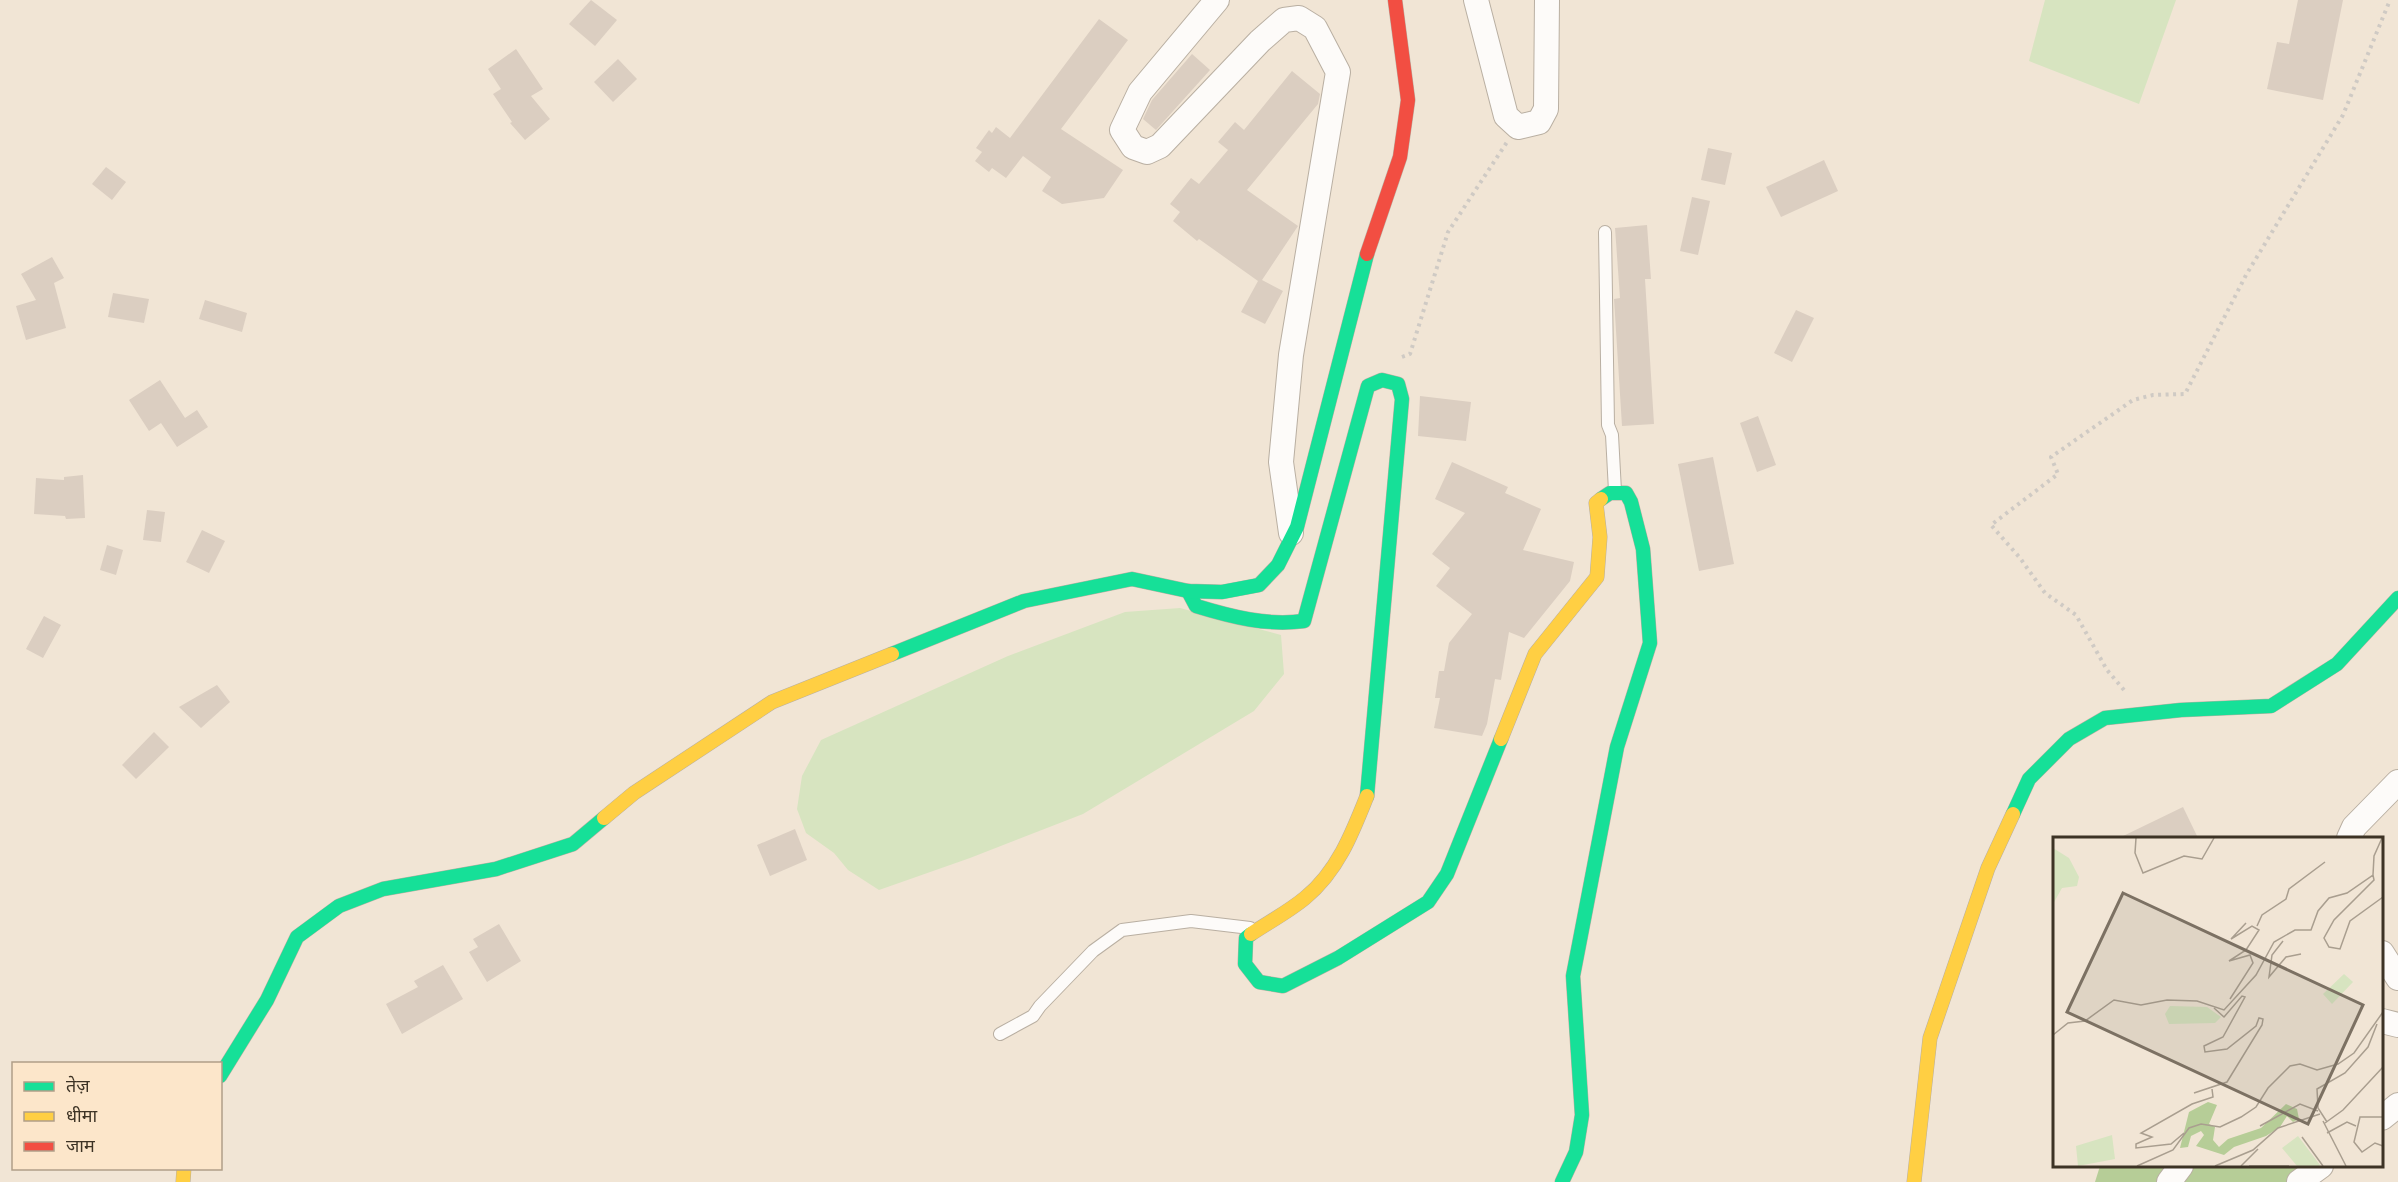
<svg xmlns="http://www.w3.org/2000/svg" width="2398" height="1182" font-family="'Varela Round','Noto Sans Devanagari',sans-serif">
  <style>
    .green { fill: #d7e4c0 }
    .forest { fill: #b6cd97 }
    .building { fill: #dbcec1 }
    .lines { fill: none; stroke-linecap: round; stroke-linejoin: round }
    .lane-casing { stroke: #b9afa2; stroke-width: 14 }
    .street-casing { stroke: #b9afa2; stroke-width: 26 }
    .fast-casing { stroke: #b9afa2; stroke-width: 15 }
    .slow-casing { stroke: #b9afa2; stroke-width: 15 }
    .jam-casing { stroke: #b9afa2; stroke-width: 15 }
    .path { stroke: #cfcac4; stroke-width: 4; stroke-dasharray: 3 4.5; stroke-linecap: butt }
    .lane { stroke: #fdfbf9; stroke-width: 12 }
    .street { stroke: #fdfbf9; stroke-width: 24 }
    .fast { stroke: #16e098; stroke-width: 14 }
    .slow { stroke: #ffcf43; stroke-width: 14 }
    .jam { stroke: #f24e42; stroke-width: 14 }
    .inset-road { fill: none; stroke: #a99e8f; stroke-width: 1.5 }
    .view { fill: #7c7163; fill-opacity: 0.15; stroke: #7c7163; stroke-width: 3 }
    .inset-edge { fill: none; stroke: #3d3325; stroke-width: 3 }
  </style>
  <rect width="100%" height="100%" fill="#f1e5d5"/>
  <!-- green -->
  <g class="green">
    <path d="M 2045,0 L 2176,0 L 2139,104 L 2029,61 Z"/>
    <path d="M 1180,608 L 1281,635 L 1284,674 L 1254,711 L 1083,814 L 970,858 L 879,890 L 848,870 L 834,853 L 806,833 L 797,809 L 802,776 L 821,740 L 1008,656 L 1125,612 Z"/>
  </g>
  <!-- forest -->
  <path class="forest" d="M 2100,1166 L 2301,1166 L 2304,1173 L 2303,1182 L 2095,1182 Z"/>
  <!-- building -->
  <g class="building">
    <path d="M 591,0 L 617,20 L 595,46 L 569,24 Z"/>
    <path d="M 2298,0 L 2343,0 L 2323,100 L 2267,89 L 2277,42 L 2289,44 Z"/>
    <path d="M 1099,19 L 1128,40 L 1061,129 L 1123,170 L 1104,198 L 1062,204 L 1042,191 L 1051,177 L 1023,156 L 1006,178 L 992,168 L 989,172 L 975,161 L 982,152 L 976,148 L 989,130 L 992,133 L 996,127 L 1010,138 Z"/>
    <path d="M 516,49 L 543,89 L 531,96 L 550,119 L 525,140 L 510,123 L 512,122 L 493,94 L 501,89 L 488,69 Z"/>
    <path d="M 1192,54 L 1210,70 L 1156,130 L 1143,119 L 1152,100 Z"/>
    <path d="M 618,59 L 637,79 L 613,102 L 594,82 Z"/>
    <path d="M 1292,71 L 1320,94 L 1318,104 L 1247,190 L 1298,226 L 1262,280 L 1283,291 L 1265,324 L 1241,312 L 1258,281 L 1199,239 L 1197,241 L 1173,221 L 1180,212 L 1170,204 L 1191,178 L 1199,184 L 1228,150 L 1218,142 L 1235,122 L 1244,130 Z"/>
    <path d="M 1708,148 L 1732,153 L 1725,185 L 1701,180 Z"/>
    <path d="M 1824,160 L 1838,191 L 1781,217 L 1766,187 Z"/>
    <path d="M 106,167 L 126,182 L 112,200 L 92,184 Z"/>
    <path d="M 1692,197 L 1710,201 L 1698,255 L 1680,251 Z"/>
    <path d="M 1647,225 L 1651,279 L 1645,279 L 1654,424 L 1622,426 L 1614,299 L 1620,298 L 1615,228 Z"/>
    <path d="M 52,257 L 64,278 L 54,283 L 66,328 L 26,340 L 16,306 L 36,300 L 21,274 Z"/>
    <path d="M 113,293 L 149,299 L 144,323 L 108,317 Z"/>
    <path d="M 205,300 L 247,313 L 242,332 L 199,319 Z"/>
    <path d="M 1796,310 L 1814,318 L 1792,362 L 1774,353 Z"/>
    <path d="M 160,380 L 185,418 L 197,410 L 208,427 L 177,447 L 161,423 L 149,431 L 129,400 Z"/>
    <path d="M 1420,396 L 1471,402 L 1466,441 L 1418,436 Z"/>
    <path d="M 1758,416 L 1776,465 L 1757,472 L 1740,423 Z"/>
    <path d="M 1713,457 L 1734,564 L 1699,571 L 1678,464 Z"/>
    <path d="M 1452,462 L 1508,487 L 1505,493 L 1541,509 L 1523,550 L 1574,562 L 1570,581 L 1524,638 L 1509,632 L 1501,680 L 1495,679 L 1487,724 L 1482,736 L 1434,728 L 1440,698 L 1435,698 L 1439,671 L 1444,671 L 1449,643 L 1472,614 L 1436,586 L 1450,568 L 1432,554 L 1465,513 L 1435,499 Z"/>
    <path d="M 83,475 L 85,518 L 66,519 L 65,516 L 34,514 L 36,478 L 64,480 L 64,477 Z"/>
    <path d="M 147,510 L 165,512 L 161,542 L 143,540 Z"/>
    <path d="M 202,530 L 225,541 L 209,573 L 186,562 Z"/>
    <path d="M 107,545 L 123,550 L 116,575 L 100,570 Z"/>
    <path d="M 44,616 L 61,625 L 43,658 L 26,649 Z"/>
    <path d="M 217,685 L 230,702 L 201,728 L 179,707 Z"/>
    <path d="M 154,732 L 169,747 L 136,779 L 122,765 Z"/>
    <path d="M 2183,807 L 2198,838 L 2119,838 Z"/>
    <path d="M 795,829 L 807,860 L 770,876 L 757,845 Z"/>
    <path d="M 499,924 L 521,961 L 487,982 L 469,952 L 478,947 L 473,939 Z"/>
    <path d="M 443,965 L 463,999 L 402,1034 L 386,1004 L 418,987 L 414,981 Z"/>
  </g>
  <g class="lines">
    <defs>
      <g id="lane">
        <path d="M 1605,232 L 1608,425 L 1612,435 L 1615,491"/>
        <path d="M 1000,1034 L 1033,1016 L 1040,1006 L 1093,951 L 1122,930 L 1191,921 L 1250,928"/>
      </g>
      <g id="street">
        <path d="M 1217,0 L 1140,92 L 1122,130 L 1133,147 L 1147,152 L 1160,146 L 1260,41 L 1284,20 L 1299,18 L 1315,28 L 1338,72 L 1291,355 L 1281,462 L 1291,533"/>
        <path d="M 1476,0 L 1506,116 L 1518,127 L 1539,122 L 1546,109 L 1547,0"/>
        <path d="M 2349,838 L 2354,827 L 2398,782"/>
        <path d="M 2382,953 L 2398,978"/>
        <path d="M 2382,1021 L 2398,1025"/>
        <path d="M 2382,1118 L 2398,1105"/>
        <path d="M 2169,1182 L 2181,1166"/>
        <path d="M 2299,1182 L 2321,1166"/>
      </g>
      <g id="fast">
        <path d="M 1188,591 L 1196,606 C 1232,617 1267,626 1304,621 L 1368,386 L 1382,380 L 1398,384 L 1402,399 L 1367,796"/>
        <path d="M 892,654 L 1024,601 L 1132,579 L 1188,591 L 1222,592 L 1259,585 L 1278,565 L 1297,527 L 1367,254"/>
        <path d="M 2013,814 L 2029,779 L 2069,739 L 2105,718 L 2181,710 L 2271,706 L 2337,664 L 2398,598"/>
        <path d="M 1251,934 L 1246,938 L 1245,964 L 1259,982 L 1283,986 L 1338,958 L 1428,902 L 1447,874 L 1501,739"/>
        <path d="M 220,1076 L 267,1000 L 297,937 L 339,906 L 383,889 L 496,869 L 573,844 L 604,818"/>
        <path d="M 1562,1182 L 1576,1152 L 1582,1115 L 1573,976 L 1617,747 L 1650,643 L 1643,549 L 1631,502 L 1626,493 L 1610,493 L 1601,499"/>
      </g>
      <g id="slow">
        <path d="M 1501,739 L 1535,654 L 1597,577 L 1600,537 L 1596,503 L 1601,499"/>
        <path d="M 604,818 L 634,793 L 772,702 L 892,654"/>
        <path d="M 1251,934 C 1269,922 1288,912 1305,898 C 1337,872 1352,834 1367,796"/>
        <path d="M 183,1182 L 184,1168"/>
        <path d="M 1914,1182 L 1930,1038 L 1988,868 L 2013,814"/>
      </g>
      <path id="jam" d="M 1367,254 L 1400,157 L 1408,100 L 1395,0"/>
    </defs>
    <!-- lane casing -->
    <use href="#lane" class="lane-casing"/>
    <!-- street casing -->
    <use href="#street" class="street-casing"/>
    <!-- fast casing -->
    <use href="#fast" class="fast-casing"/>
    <!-- slow casing -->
    <use href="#slow" class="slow-casing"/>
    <!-- jam casing -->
    <use href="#jam" class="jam-casing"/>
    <!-- path -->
    <g class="path">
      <path d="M 1402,357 L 1410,354 L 1448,232 L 1507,142"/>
      <path d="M 2124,690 L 2107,670 L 2076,615 L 2045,593 L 2020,558 L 1991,525 L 2058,474 L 2051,457 L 2133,400 L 2153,395 L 2185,394 L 2246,275 L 2343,115 L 2390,0"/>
    </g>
    <!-- lane -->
    <use href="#lane" class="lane"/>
    <!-- street -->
    <use href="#street" class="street"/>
    <!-- fast -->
    <use href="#fast" class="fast"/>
    <!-- slow -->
    <use href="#slow" class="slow"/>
    <!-- jam -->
    <use href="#jam" class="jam"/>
  </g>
  <!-- overview -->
  <g transform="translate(2053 837)">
    <rect width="330" height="330" fill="#f1e5d5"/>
    <path d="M 0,11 L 16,21 L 26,40 L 24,49 L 9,51 L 0,67 ZM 291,137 L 300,145 L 279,167 L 270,157 ZM 117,169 L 154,170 L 168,180 L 162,186 L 116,187 L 112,177 ZM 59,298 L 62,322 L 25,329 L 23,309 ZM 245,299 L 267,328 L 266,329 L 244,329 L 229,311 Z" fill="#d7e4c0"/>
    <path d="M 155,265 L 164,268 L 156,287 L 162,290 L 160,303 L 166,310 L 175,302 L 208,291 L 233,267 L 244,272 L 246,282 L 240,285 L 234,279 L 227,290 L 213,299 L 181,310 L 171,318 L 143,309 L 151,298 L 148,294 L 138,299 L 135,310 L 127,311 L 136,275 Z" fill="#b6cd97"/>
    <path class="inset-road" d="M 83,1 L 82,16 L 90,36 L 131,19 L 149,22 L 161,1M 320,38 L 321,43 L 281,83 L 271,101 L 276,110 L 287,112 L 297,84 L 330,60M 204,89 L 209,78 L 233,62 L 236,52 L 272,25M 230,104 L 219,118 L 216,140 L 233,120 L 248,117M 177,162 L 200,126 L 197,118 L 176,124 L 193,113 L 206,93 L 199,89 L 178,102 L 193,86M 0,198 L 15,186 L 32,184 L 61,163 L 88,168 L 114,163 L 144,164 L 171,173 L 203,138 L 221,105 L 242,93 L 258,93 L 265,74 L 276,61 L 294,56 L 320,38 L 321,19 L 329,1M 141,256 L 174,245 L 209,188 L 210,182 L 206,181 L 203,189 L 174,212 L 152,215 L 151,209 L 170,200 L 192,160 L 189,159 L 171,180 L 161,171M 330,280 L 307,280 L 301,305 L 309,315 L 322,306 L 330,309M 270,284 L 293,329M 274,285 L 265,271 L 264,252 L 292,236 L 315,210 L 324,187M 272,286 L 290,273 L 330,230M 207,289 L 247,267 L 265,274M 131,296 L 118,307 L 83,311 L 83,307 L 99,300 L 88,296 L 139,267 L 160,260 L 159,252M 274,296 L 294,285 L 303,289M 249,300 L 270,329M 84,329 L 120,313 L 136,291 L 148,287 L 167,290 L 188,280 L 203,270 L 215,251 L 237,229 L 247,227 L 264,233 L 285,227 L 301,216 L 330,175M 162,329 L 200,313 L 225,291 L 267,277M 188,329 L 205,312M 196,329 L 236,329"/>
    <path class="view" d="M 70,56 L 310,168 L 255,287 L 14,175 Z"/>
    <rect width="330" height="330" class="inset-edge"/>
  </g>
  <!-- legend -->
  <rect x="12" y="1062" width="210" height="108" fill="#fce6ca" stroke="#b09e88" stroke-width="1.5"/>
  <rect x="24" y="1082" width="30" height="9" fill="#16e098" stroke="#b09e88" stroke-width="1.5"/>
  <text x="66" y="1092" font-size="18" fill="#3d3325">तेज़</text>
  <rect x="24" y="1112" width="30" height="9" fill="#ffcf43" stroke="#b09e88" stroke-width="1.5"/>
  <text x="66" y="1122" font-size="18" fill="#3d3325">धीमा</text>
  <rect x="24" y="1142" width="30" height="9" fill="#f24e42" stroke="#b09e88" stroke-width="1.5"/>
  <text x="66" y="1152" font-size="18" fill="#3d3325">जाम</text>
</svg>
